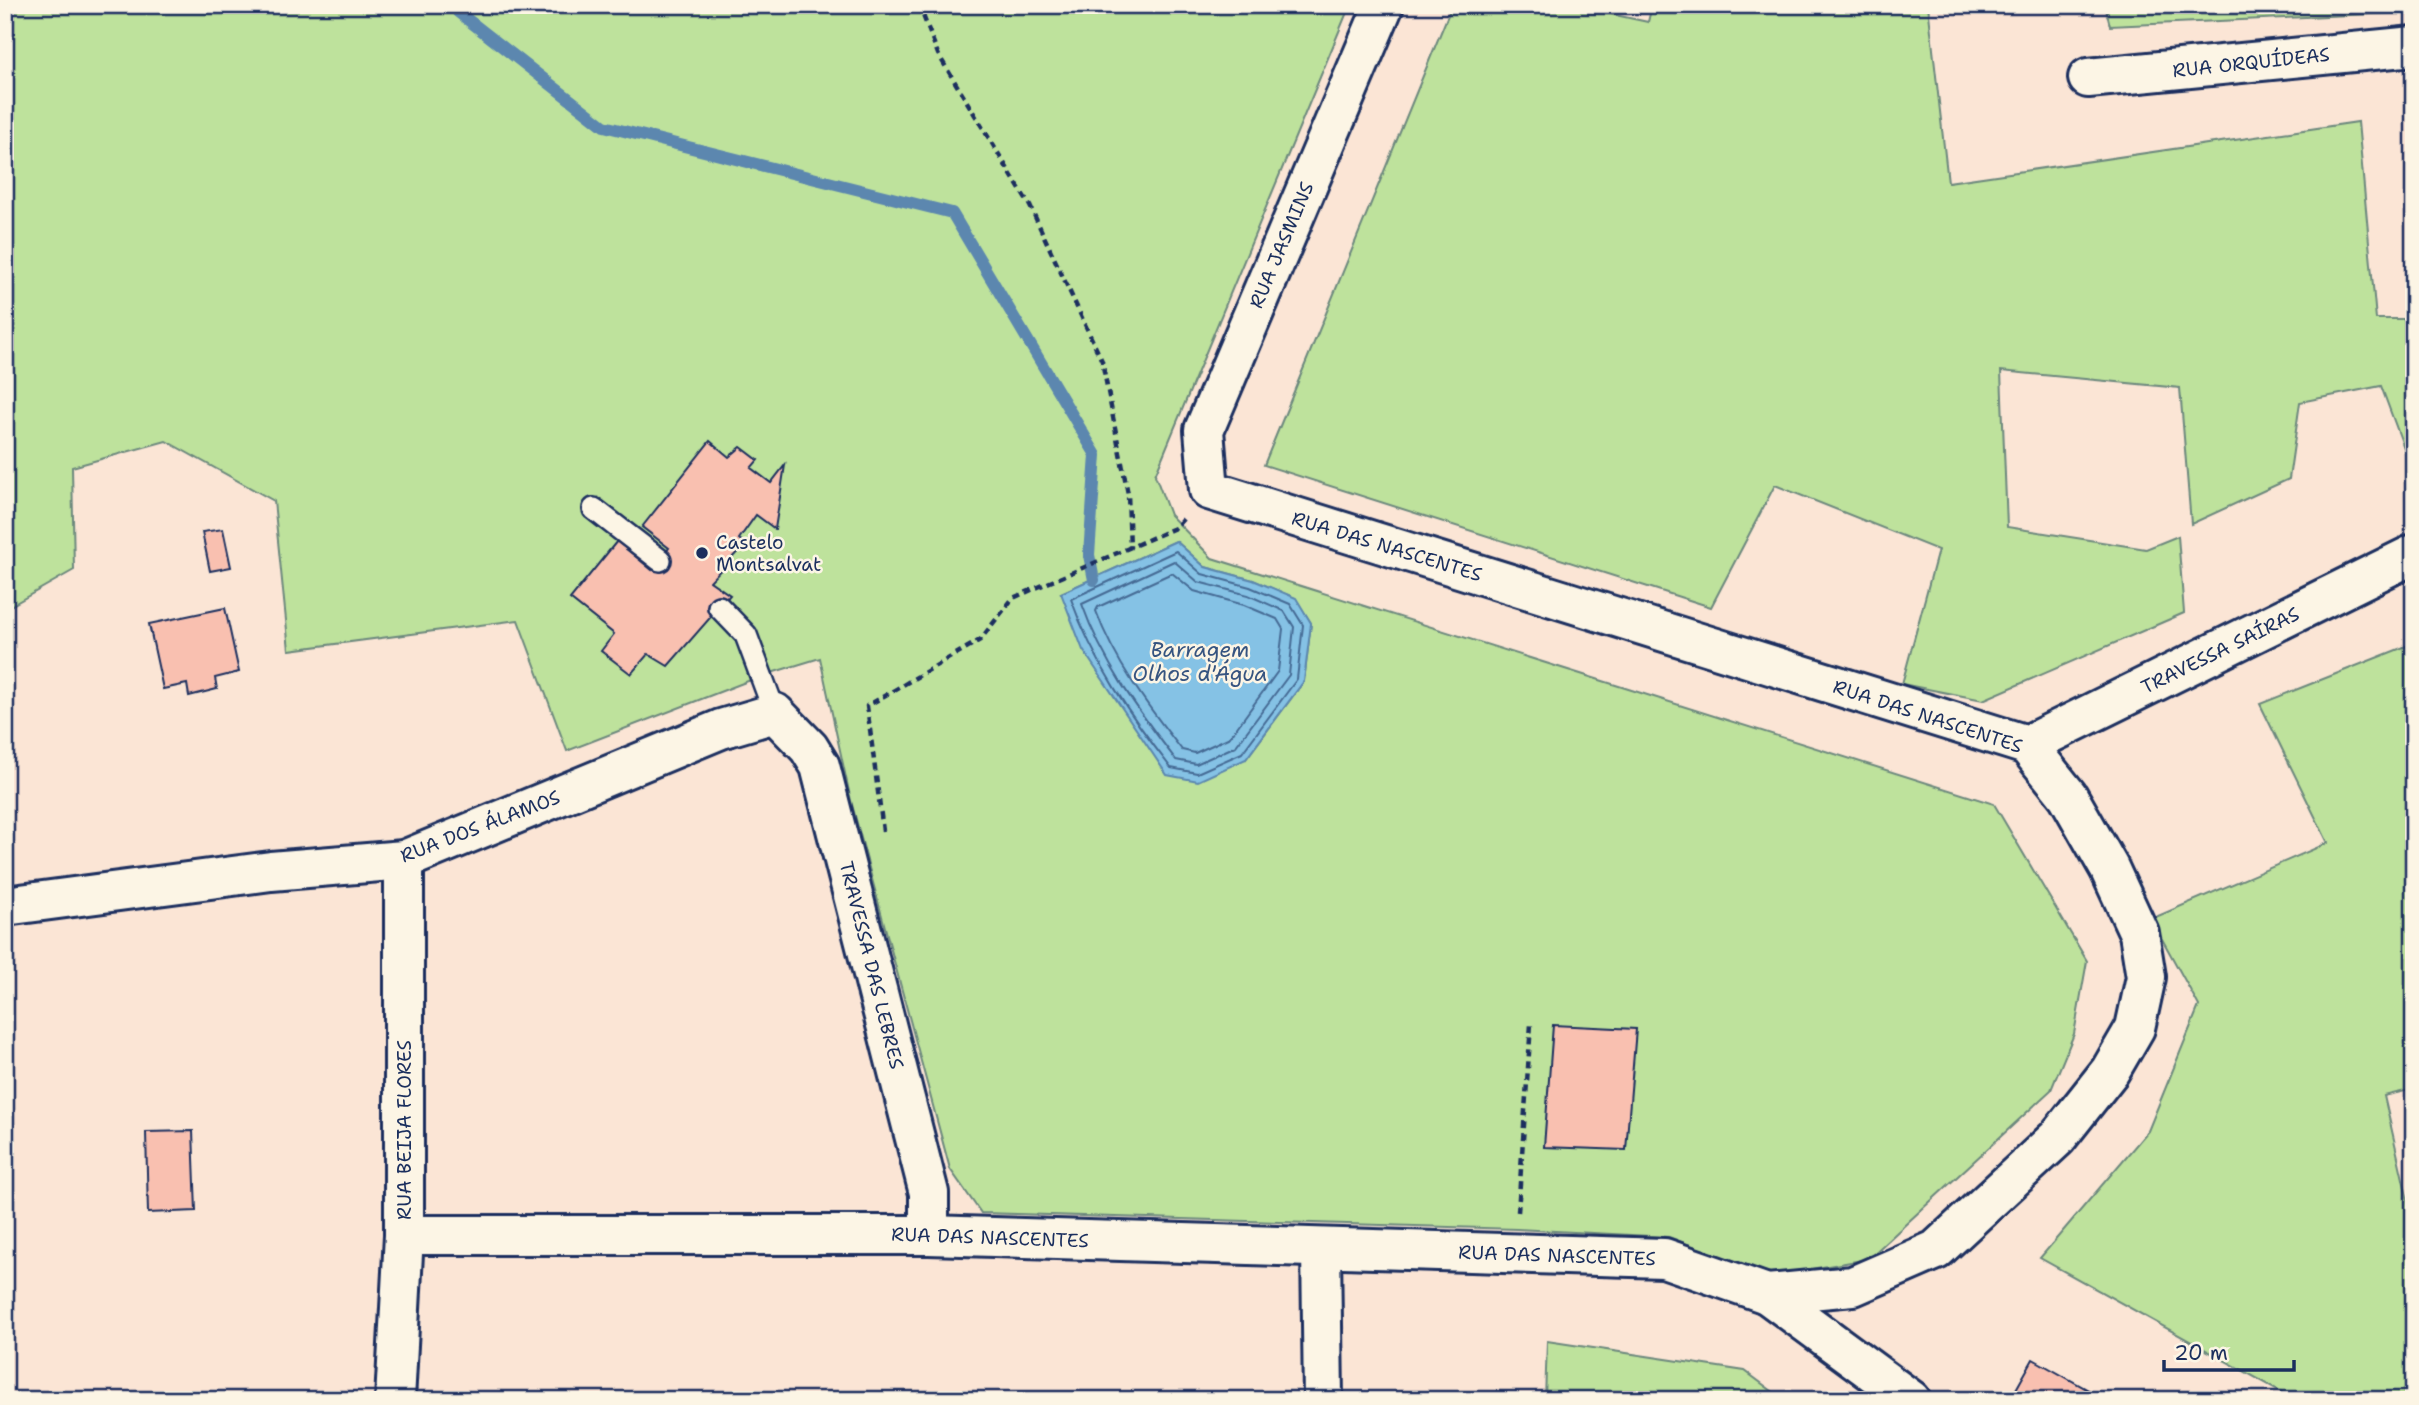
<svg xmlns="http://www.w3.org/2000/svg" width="2419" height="1405" font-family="'Shantell Sans',sans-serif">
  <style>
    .green { fill: #bee29c; stroke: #6c887d; stroke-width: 2; fill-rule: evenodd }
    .water { fill: #85c2e5; stroke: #5b87af; stroke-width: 2 }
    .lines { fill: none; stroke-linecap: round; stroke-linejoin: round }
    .shore { stroke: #456a94; stroke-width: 2 }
    .stream { stroke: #5b87af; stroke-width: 12 }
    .building { fill: #f9c0b0; stroke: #1b2f5e; stroke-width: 2 }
    .service-casing { stroke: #1b2f5e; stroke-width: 26 }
    .minor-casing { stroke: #1b2f5e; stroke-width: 44 }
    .path { stroke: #1b2f5e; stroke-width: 4.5; stroke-dasharray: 7 5; stroke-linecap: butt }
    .service { stroke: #fcf5e5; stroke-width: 21 }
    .minor { stroke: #fcf5e5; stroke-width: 38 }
    .poi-dot { fill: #1b2f5e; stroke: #fcf5e5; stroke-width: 2.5 }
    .labels { text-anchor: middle; stroke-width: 5; stroke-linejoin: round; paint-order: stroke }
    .street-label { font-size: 19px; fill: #1b2f5e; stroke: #fcf5e5 }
    .poi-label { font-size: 19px; fill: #1b2f5e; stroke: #fcf5e5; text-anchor: start }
    .water-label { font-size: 21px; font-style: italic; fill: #365480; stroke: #fcf5e5 }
  </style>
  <rect width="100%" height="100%" fill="#fbe5d5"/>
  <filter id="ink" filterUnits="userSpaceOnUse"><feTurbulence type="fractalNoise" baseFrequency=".0143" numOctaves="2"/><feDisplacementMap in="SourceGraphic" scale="14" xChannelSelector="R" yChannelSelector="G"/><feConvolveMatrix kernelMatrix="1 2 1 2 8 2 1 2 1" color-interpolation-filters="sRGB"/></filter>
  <g filter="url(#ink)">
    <!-- green -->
    <g class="green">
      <path d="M 5,5 L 1350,5 L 1155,475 L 1170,515 L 1212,558 L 1994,804 L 2087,961 L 2074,1034 L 2051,1090 L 1868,1259 L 1771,1276 L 1669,1237 L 1517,1229 L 981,1213 L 950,1169 L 851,801 L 820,658 L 761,676 L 567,751 L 518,620 L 289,650 L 274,501 L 166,441 L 72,467 L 74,570 L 5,609 ZM 1176,541 L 1205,567 L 1253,580 L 1295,598 L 1311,623 L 1304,681 L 1246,759 L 1061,593 Z"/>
      <path d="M 1452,5 L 1569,5 L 1648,22 L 1652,5 L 1928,5 L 1948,182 L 2358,122 L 2376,319 L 2414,319 L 2414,475 L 2381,386 L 2300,402 L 2289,479 L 2191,524 L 2180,388 L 2001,371 L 2007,527 L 2146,549 L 2178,536 L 2184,613 L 1983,700 L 1902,684 L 1938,550 L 1775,485 L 1711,607 L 1264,465 Z"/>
      <path d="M 2105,5 L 2414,5 L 2414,12 L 2110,26 Z"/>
      <path d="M 2414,643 L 2414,1089 L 2384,1096 L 2414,1227 L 2414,1400 L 2296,1400 L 2040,1258 L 2148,1131 L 2199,1006 L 2151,919 L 2328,843 L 2260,704 Z"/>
      <path d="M 1547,1341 L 1745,1371 L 1784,1400 L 1545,1400 Z"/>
    </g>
    <!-- water -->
    <path class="water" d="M 1176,541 L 1205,567 L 1253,580 L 1296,598 L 1311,623 L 1304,681 L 1246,759 L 1198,781 L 1167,775 L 1083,650 L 1061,593 Z"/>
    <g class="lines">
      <!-- shore -->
      <g class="shore">
        <path d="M 1176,551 L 1202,574 L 1250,587 L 1290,604 L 1303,625 L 1297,679 L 1242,753 L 1197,773 L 1171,768 C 1131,717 1093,661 1071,599 Z"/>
        <path d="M 1174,561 L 1198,582 L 1248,595 L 1284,611 L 1294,627 L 1289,675 L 1236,746 L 1196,764 L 1176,760 C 1139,712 1102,661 1082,604 Z"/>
        <path d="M 1172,573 L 1194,591 L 1244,605 L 1277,619 L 1283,629 L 1278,671 L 1230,737 L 1195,753 L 1182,750 C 1149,708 1114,661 1096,611 L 1098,607 Z"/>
      </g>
      <!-- stream -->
      <path class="stream" d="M 456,5 L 458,12 L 604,126 L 952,213 L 1096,455 L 1089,555 L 1094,580"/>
    </g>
    <!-- building -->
    <g class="building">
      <path d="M 710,441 L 729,457 L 741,447 L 758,460 L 751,468 L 771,483 L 785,465 L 775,529 L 756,515 L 739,539 L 745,544 L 710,581 L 730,595 L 668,666 L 648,654 L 631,674 L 601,651 L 614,634 L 570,599 L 617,541 L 652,570 L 669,548 L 642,527 Z"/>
      <path d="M 223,529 L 231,567 L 210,571 L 202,532 Z"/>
      <path d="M 225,608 L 239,672 L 215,678 L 217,689 L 189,696 L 187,684 L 163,689 L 149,624 Z"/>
      <path d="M 1553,1025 L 1636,1029 L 1626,1150 L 1544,1147 Z"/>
      <path d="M 193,1131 L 196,1211 L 148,1213 L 146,1132 Z"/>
      <path d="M 2033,1359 L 2090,1391 L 2085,1400 L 2010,1400 Z"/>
    </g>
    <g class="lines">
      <defs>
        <g id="service">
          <path d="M 594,509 L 660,560"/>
          <path d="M 719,607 L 746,635 L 775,713"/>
        </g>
        <g id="minor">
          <path d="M 2088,78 L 2414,46"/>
          <path d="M 2027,745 L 2414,554"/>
          <path d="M 5,906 L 271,871 L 404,860 L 721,729 L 775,713 L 809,748 L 820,766 L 929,1193 L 929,1235"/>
          <path d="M 404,1235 L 929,1235 L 1664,1258 L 1767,1294 L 1853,1286 L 1936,1250 L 2057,1138 L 2110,1071 L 2135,1028 L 2146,977 L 2139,933 L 2109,868 L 2068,796 L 2027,745 L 1209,490 L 1204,430 L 1384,5"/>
          <path d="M 1321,1248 L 1323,1400"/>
          <path d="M 1767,1294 L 1911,1400"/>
          <path d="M 395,1400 L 404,1235 L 404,860"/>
        </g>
      </defs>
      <!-- service casing -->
      <use href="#service" class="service-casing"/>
      <!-- minor casing -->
      <use href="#minor" class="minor-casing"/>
      <!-- path -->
      <g class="path">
        <path d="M 919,5 L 938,54 L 1030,206 L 1102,361 L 1128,494 L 1130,548"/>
        <path d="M 883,831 L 867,706 L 980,640 L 1013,598 L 1175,528 L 1183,519"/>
        <path d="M 1518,1212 L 1531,1024"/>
      </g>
      <!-- service -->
      <use href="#service" class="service"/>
      <!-- minor -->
      <use href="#minor" class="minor"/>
    </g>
  </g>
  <!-- markers -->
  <circle class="poi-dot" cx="702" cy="553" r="7"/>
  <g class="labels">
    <!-- street labels -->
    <g class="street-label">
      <text transform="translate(2251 62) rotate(-6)" y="7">RUA ORQUÍDEAS</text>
      <text transform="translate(1281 245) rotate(-67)" y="7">RUA JASMINS</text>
      <text transform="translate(1387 546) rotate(17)" y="7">RUA DAS NASCENTES</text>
      <text transform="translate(2220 650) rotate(-26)" y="7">TRAVESSA SAÍRAS</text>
      <text transform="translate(1928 716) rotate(18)" y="7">RUA DAS NASCENTES</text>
      <text transform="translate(480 826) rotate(-21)" y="7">RUA DOS ÁLAMOS</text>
      <text transform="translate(872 965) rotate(76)" y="7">TRAVESSA DAS LEBRES</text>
      <text transform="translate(404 1130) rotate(-90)" y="7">RUA BEIJA FLORES</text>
      <text transform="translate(990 1237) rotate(2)" y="7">RUA DAS NASCENTES</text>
      <text transform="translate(1557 1255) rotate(2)" y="7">RUA DAS NASCENTES</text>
    </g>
    <!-- poi labels -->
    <g class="poi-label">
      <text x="716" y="549">Castelo<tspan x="716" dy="22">Montsalvat</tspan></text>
    </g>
    <!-- water labels -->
    <g class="water-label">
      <text x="1200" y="657">Barragem<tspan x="1200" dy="24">Olhos d'Água</tspan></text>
    </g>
  </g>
  <!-- margin -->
  <rect width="2419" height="1405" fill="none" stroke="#fcf5e5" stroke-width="28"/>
  <rect x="14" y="14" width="2391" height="1377" fill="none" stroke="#1b2f5e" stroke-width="2.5" filter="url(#ink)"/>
  <!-- scale -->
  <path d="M2164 1360v10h130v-10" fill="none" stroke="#1b2f5e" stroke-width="3.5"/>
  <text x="2174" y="1360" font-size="21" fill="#1b2f5e" stroke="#fcf5e5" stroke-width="5" paint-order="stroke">20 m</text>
</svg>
